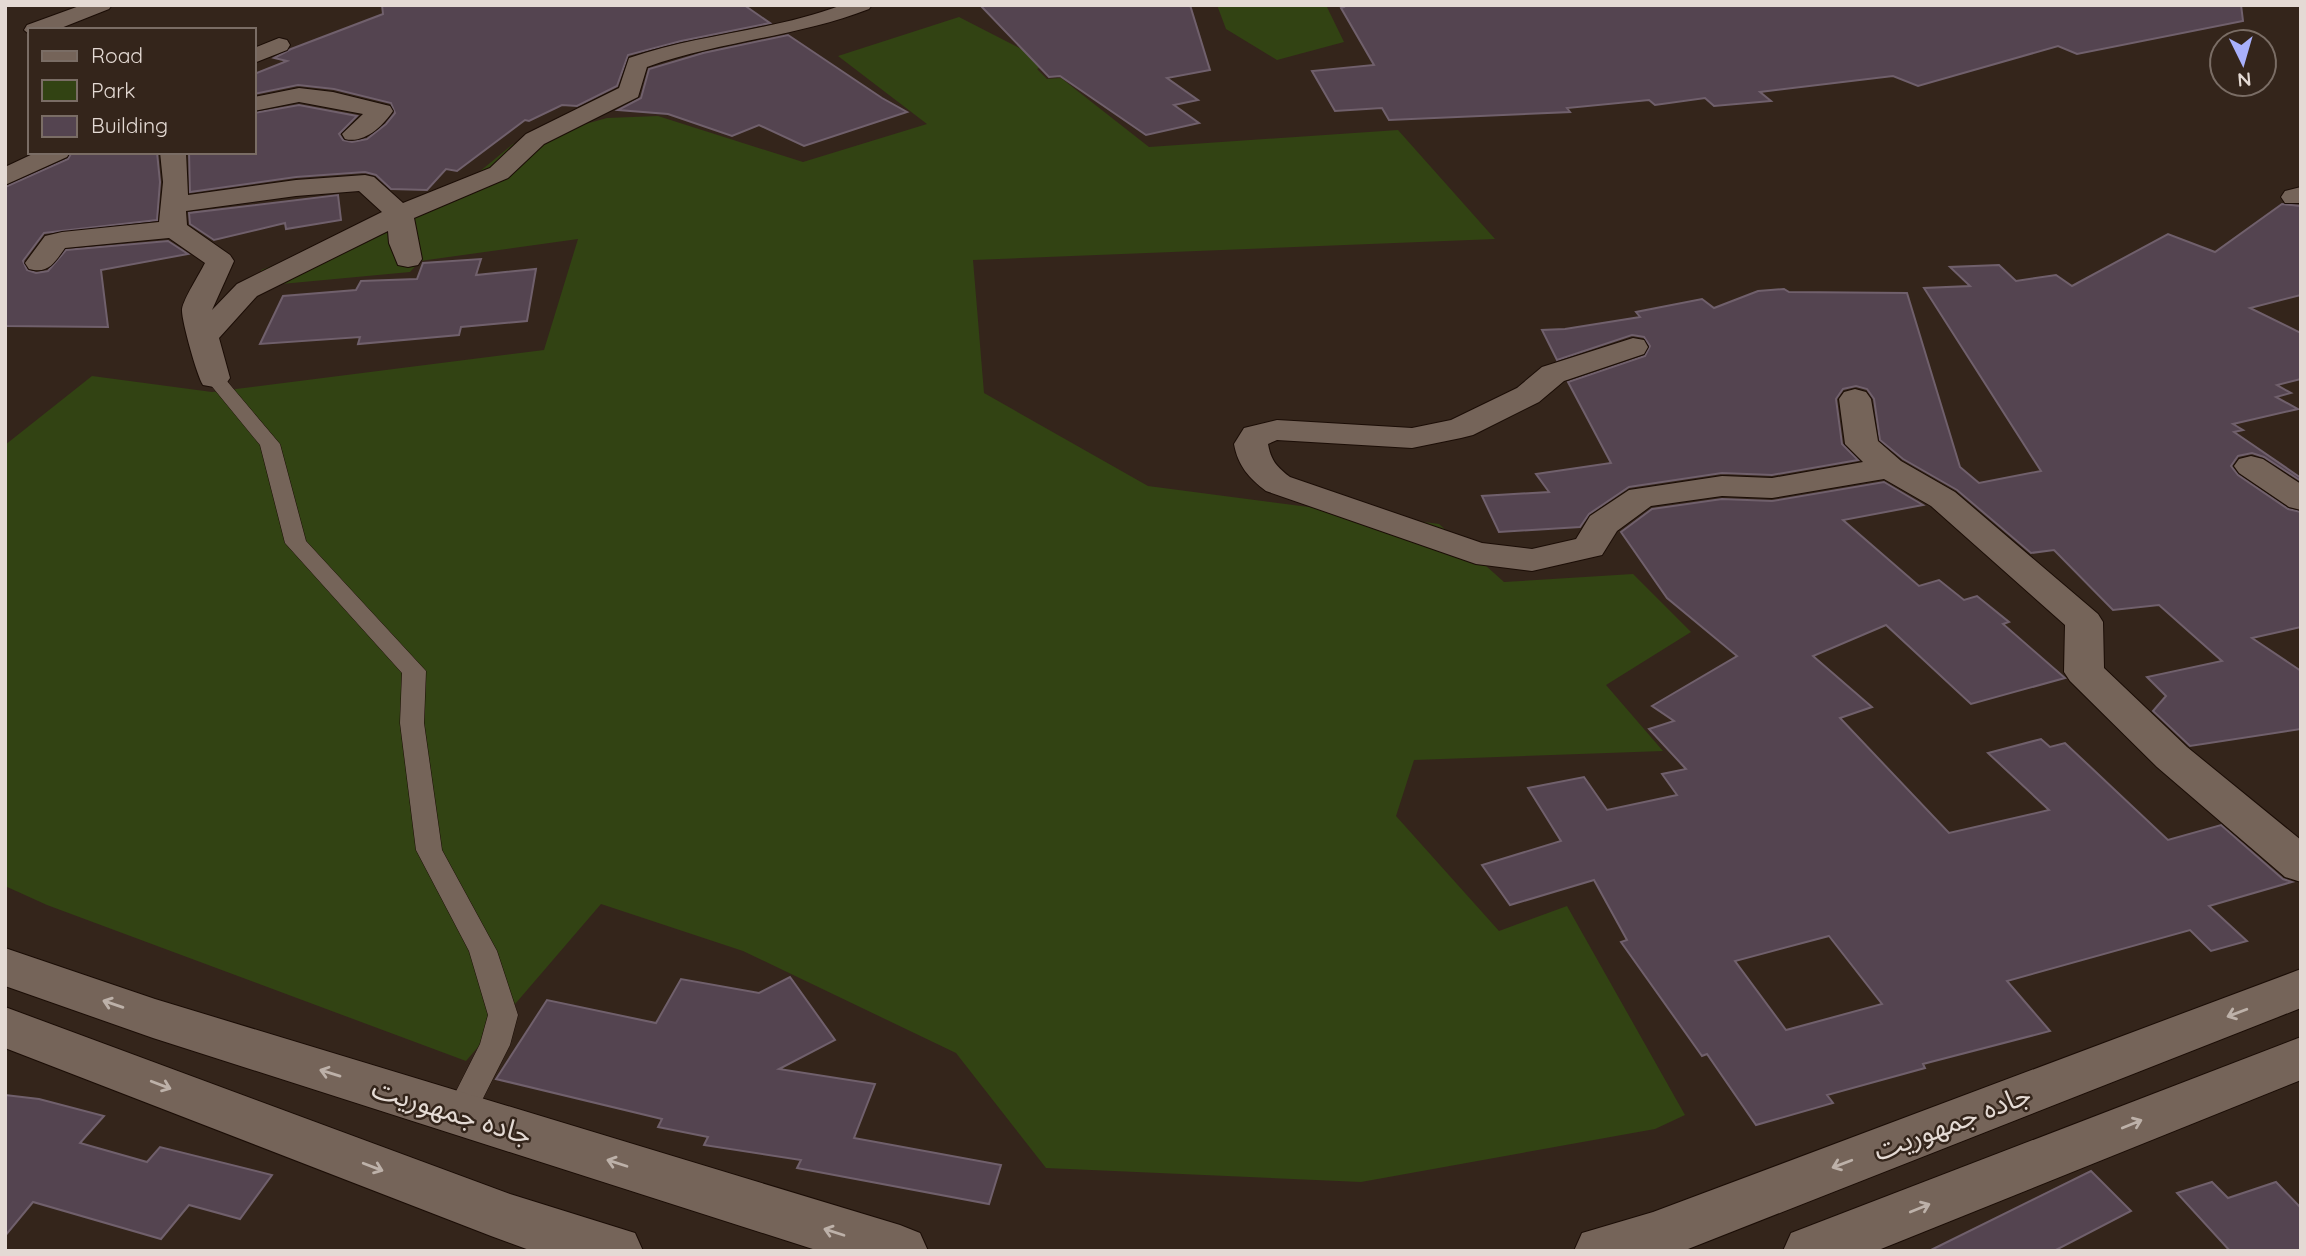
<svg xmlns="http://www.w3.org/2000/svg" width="2306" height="1256" font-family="Quicksand,'Noto Sans Arabic',sans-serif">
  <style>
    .green { fill: #324313 }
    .building { fill: #544450; stroke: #70606c; stroke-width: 2; fill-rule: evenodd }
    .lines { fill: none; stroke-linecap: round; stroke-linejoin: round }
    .service-casing { stroke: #1b0d06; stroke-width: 1 }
    .minor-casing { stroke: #1b0d06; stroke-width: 2 }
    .secondary-casing { stroke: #1b0d06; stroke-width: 2 }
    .service { fill: #756459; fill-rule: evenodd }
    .minor { fill: #756459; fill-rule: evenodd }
    .secondary { fill: #756459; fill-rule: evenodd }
    .oneway { stroke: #bdb1a9 }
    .labels { text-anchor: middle; stroke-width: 5; stroke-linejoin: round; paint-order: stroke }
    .near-street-label { font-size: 28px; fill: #e4dad4; stroke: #34251b }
  </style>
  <rect width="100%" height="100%" fill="#34251b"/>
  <!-- green -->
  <g class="green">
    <path d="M 1217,5 L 1326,5 L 1344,42 L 1277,60 L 1226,29 Z"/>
    <path d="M 959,17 L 1029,53 L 1045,65 L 1037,69 L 1047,79 L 1061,78 L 1149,147 L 1398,130 L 1495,239 L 973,260 L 984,393 L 1148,486 L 1439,524 L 1504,582 L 1633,574 L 1691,632 L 1606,685 L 1663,751 L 1414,760 L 1396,816 L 1499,931 L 1567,906 L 1685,1115 L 1655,1129 L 1361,1182 L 1046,1168 L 956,1053 L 743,951 L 601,904 L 466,1061 L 47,905 L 5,886 L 5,445 L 92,376 L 212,392 L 544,350 L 578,239 L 420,261 L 410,272 L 260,286 L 261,270 L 439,205 L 513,144 L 607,118 L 658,116 L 803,162 L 927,124 L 838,56 Z"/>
  </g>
  <!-- building -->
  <g class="building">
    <path d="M 382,5 L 744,5 L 770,23 L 681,41 L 628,55 L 617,86 L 577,106 L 562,105 L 529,121 L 525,120 L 457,171 L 446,169 L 427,190 L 391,189 L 376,175 L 365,172 L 296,177 L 190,192 L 189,152 L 254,152 L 254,113 L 299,105 L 357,116 L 339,134 L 343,140 L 352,142 L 367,139 L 386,124 L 395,113 L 391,103 L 334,89 L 298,85 L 254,94 L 254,74 L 287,61 L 274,58 L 291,49 L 383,14 Z"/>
    <path d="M 980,5 L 1190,5 L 1210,70 L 1167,78 L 1198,100 L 1174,105 L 1199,123 L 1146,135 L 1060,76 L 1049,77 Z"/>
    <path d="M 1343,5 L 2241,5 L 2243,21 L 2077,54 L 2058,46 L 1918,86 L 1893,76 L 1760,92 L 1771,101 L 1714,106 L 1705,98 L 1655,105 L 1649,100 L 1567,108 L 1570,112 L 1389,120 L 1382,108 L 1335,111 L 1312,71 L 1374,65 L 1341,8 L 1344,7 Z"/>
    <path d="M 788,35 L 882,98 L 907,112 L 804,146 L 759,125 L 732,136 L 668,114 L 618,110 L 641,98 L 649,69 L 703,53 Z"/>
    <path d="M 72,152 L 157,152 L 160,182 L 157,220 L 44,233 L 23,261 L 27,270 L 36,273 L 48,271 L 66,250 L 168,241 L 188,254 L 101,270 L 108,327 L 5,326 L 5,187 L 68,159 Z"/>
    <path d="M 338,195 L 341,220 L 286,229 L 285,223 L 214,240 L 190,224 L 189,213 Z"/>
    <path d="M 2282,204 L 2301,206 L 2301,295 L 2250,308 L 2301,333 L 2301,379 L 2277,385 L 2291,393 L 2276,397 L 2298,409 L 2233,424 L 2243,430 L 2234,432 L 2301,478 L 2301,481 L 2264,457 L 2252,453 L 2238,456 L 2231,466 L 2238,475 L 2288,509 L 2301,512 L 2301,627 L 2252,638 L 2301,671 L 2301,729 L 2190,746 L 2153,711 L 2166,696 L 2147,677 L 2222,661 L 2159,605 L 2113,610 L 2054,550 L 2031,553 L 1957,490 L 1903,459 L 1880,440 L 1874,399 L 1867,389 L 1856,386 L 1843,389 L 1836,399 L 1842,444 L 1858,460 L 1772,475 L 1722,473 L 1629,487 L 1589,514 L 1580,527 L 1499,532 L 1482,496 L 1549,492 L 1536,474 L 1611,463 L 1568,382 L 1645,356 L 1650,346 L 1644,337 L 1632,335 L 1557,360 L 1542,330 L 1565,329 L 1640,317 L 1636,312 L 1702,299 L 1714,308 L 1758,291 L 1784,289 L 1789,292 L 1907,293 L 1960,467 L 1979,483 L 2041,471 L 1924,288 L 1970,286 L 1950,267 L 1999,265 L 2016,281 L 2056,275 L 2072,286 L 2168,234 L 2215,252 Z"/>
    <path d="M 481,259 L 476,275 L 536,269 L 527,321 L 461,327 L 459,335 L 358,344 L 360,337 L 260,344 L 283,296 L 356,290 L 361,281 L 417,279 L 423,263 Z"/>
    <path d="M 1884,482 L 1923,505 L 1843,520 L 1919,586 L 1939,580 L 1964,600 L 1977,596 L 2009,622 L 2003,624 L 2065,678 L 1971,704 L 1886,625 L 1813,656 L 1872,707 L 1840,718 L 1949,833 L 2049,810 L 1988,753 L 2041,739 L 2050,747 L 2065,743 L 2168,840 L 2221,825 L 2283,879 L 2292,882 L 2209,906 L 2247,941 L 2211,951 L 2190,930 L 2007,981 L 2050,1031 L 1923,1064 L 1925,1068 L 1827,1095 L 1833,1103 L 1756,1125 L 1707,1054 L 1702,1056 L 1621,942 L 1627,940 L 1594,880 L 1510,905 L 1482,865 L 1561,841 L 1528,788 L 1584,777 L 1607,810 L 1677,795 L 1662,774 L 1686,769 L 1649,729 L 1674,721 L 1652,706 L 1737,656 L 1667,598 L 1621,532 L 1652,509 L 1722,499 L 1772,501 ZM 1829,936 L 1882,1004 L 1786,1030 L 1735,961 Z"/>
    <path d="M 790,977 L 835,1040 L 779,1069 L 875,1084 L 854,1138 L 1001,1165 L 989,1204 L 797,1168 L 801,1160 L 704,1145 L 708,1137 L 658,1127 L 662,1119 L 496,1079 L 547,1000 L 656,1023 L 681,979 L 759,993 Z"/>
    <path d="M 5,1095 L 39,1099 L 104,1116 L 80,1143 L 147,1162 L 160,1147 L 272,1175 L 240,1219 L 189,1205 L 161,1239 L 33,1202 L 5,1236 Z"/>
    <path d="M 2091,1171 L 2131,1211 L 2054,1251 L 1929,1251 Z"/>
    <path d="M 2212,1182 L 2228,1198 L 2276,1182 L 2301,1208 L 2301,1251 L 2230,1251 L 2177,1193 Z"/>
  </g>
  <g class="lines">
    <defs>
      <path id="service" d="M 214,372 L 221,374 L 280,444 L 306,541 L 426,671 L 424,723 L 442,850 L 497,951 L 518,1015 L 510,1045 L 471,1122 L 460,1126 L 449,1122 L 445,1113 L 480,1044 L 488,1015 L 469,951 L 416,850 L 400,723 L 402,673 L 285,543 L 260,445 L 205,378 Z"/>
      <g id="minor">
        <path d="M 82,5 L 112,5 L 109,9 L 56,30 L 30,30 L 30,35 L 24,30 L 27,25 Z"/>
        <path d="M 842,5 L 872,5 L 869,9 C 797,37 720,41 647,67 L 638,97 L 544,144 L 508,178 L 414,218 L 422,259 L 418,265 L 408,267 L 398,265 L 389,243 L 388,231 L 257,296 L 219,338 L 230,378 L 225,385 L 214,387 L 203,385 C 197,376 181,319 182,309 C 184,298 199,275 205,263 L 169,238 L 65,248 C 54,263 49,274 29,269 L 25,263 L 45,236 L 62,232 L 159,222 L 163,182 L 160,152 L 186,152 L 188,195 L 296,180 L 365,175 L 374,177 L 403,203 L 490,168 L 526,134 L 619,88 L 629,58 C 698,34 773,31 842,5 ZM 359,191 L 382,212 L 237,284 L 212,310 L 234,261 L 230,255 L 187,225 L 186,211 L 296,196 Z"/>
        <path d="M 279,38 L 287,40 L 290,45 L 287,50 L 254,63 L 254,48 Z"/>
        <path d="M 299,88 L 333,92 L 390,106 L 393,111 C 383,126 364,144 345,139 L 342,134 L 363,114 L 299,102 L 254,111 L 254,97 Z"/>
        <path d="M 37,152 L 70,152 L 67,157 L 5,185 L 5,167 Z"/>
        <path d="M 2301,187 L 2301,203 L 2285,203 L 2281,197 L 2285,191 Z"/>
        <path d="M 1633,338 L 1644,340 L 1648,347 L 1644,354 L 1564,381 L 1539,402 L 1473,435 L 1461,438 L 1412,448 L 1277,440 L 1268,444 C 1271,461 1277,467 1290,477 L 1482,543 L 1532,549 L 1576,539 L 1590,516 L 1629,490 L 1722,476 L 1772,478 L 1863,462 L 1845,444 L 1839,399 L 1844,392 L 1855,389 L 1866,392 L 1871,399 L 1878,441 L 1901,461 L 1955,492 L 2098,614 L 2103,622 L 2104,668 L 2187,747 L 2301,840 L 2301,882 L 2285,877 L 2157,767 L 2070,681 L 2064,672 L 2065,625 L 1931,506 L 1884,479 L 1772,498 L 1722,496 L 1651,506 L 1617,531 L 1602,555 L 1532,571 L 1476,564 L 1266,491 C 1249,478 1238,466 1234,444 L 1244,428 L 1277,420 L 1412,428 L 1451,420 L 1517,388 L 1542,367 Z"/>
        <path d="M 2251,456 L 2263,459 L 2301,484 L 2301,510 L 2289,507 L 2239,473 L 2234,466 L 2239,459 Z"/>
      </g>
      <g id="secondary">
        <path d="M 5,948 L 155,999 L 900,1225 L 920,1233 L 928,1251 L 819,1251 L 153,1038 L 5,986 Z"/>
        <path d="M 2301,969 L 2301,1008 L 1683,1251 L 1574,1251 L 1582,1233 L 1653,1212 Z"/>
        <path d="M 5,1007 L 510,1194 L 635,1233 L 643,1251 L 532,1251 L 491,1236 L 5,1048 Z"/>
        <path d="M 2301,1037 L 2301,1080 L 1876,1251 L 1783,1251 L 1791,1233 Z"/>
      </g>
    </defs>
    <!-- service casing -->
    <use href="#service" class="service-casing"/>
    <!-- minor casing -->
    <use href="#minor" class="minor-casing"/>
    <!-- secondary casing -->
    <use href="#secondary" class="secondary-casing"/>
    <!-- service -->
    <use href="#service" class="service"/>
    <!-- minor -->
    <use href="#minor" class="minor"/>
    <!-- secondary -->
    <use href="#secondary" class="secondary"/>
  </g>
  <!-- one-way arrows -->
  <defs><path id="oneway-shaft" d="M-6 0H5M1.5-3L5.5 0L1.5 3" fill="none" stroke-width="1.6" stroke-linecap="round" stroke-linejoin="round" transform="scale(1.75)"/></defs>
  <g class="oneway">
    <use href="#oneway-shaft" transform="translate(113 1004) rotate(-161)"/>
    <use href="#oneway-shaft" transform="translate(2237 1013) rotate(159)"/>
    <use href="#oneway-shaft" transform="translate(330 1073) rotate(-163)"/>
    <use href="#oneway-shaft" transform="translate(161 1085) rotate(21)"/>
    <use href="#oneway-shaft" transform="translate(2132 1124) rotate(-22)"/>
    <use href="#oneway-shaft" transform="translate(617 1163) rotate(-162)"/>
    <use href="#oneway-shaft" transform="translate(1842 1164) rotate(159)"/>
    <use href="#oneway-shaft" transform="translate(373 1167) rotate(21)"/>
    <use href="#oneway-shaft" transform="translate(1920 1208) rotate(-22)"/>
    <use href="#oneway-shaft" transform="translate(834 1232) rotate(-162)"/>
  </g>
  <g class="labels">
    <!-- near-street labels -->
    <g class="near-street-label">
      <text transform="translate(452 1111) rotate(17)" y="10">جاده جمهوریت</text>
      <text transform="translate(1952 1122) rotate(-21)" y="10">جاده جمهوریت</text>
    </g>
  </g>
  <!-- border -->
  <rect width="2306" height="1256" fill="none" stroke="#e4dad4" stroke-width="14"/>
  <!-- legend -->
  <rect x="28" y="28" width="228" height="126" fill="#34251b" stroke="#7a6d65" stroke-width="2"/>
  <rect x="42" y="51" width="35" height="10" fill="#756459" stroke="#7a6d65" stroke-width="2"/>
  <text x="91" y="63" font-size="21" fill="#e4dad4">Road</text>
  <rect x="42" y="80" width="35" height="21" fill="#324313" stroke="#7a6d65" stroke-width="2"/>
  <text x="91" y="98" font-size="21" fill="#e4dad4">Park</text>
  <rect x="42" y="116" width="35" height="21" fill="#544450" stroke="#7a6d65" stroke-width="2"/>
  <text x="91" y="133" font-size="21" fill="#e4dad4">Building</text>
  <!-- north arrow -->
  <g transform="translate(2243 63) rotate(175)"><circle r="33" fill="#34251b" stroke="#7a6d65" stroke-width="2"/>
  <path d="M0-5L12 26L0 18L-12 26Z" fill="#a8b0fc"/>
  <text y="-10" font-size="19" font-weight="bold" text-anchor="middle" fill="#e4dad4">N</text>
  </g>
</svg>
